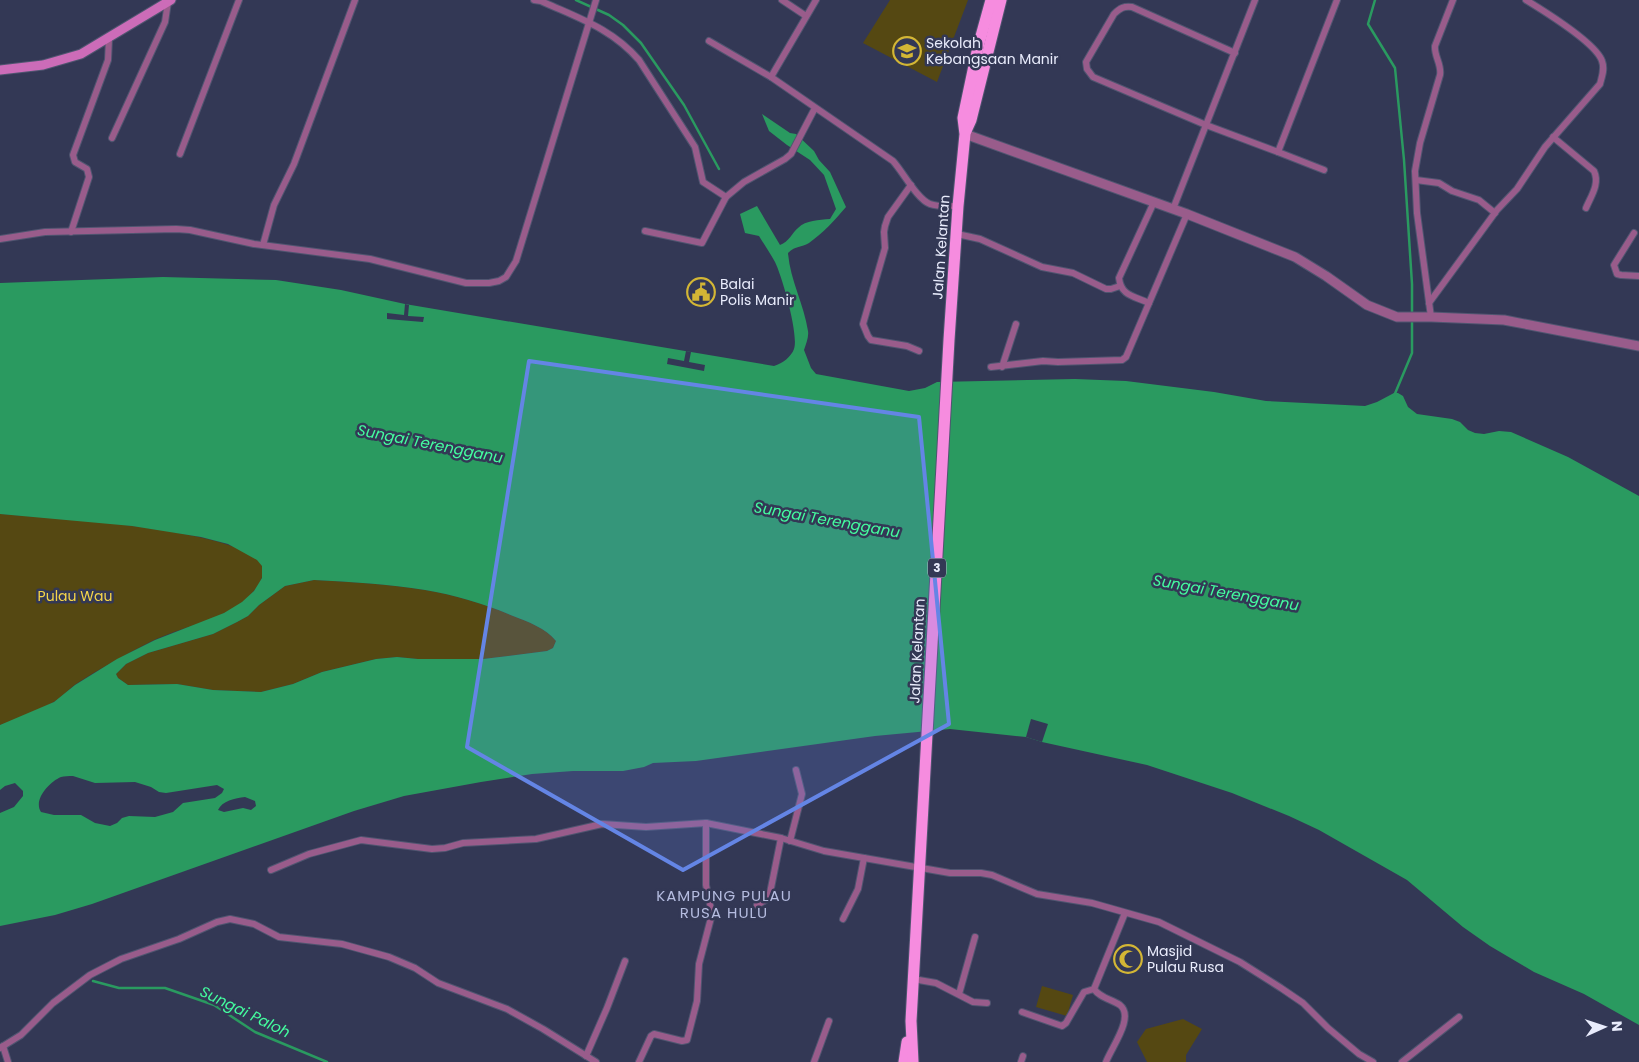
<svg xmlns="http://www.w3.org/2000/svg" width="1639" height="1062" font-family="Poppins,sans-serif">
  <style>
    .green { fill: #554812 }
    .water { fill: #2a9a60; fill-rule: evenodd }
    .pier { fill: #333855 }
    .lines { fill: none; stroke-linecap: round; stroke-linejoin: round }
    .stream { stroke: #2a9a60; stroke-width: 2.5 }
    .minor-casing { stroke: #505570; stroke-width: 8 }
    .tertiary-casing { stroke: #505570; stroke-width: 11 }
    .secondary-casing { stroke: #505570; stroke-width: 11 }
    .trunk-casing { stroke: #505570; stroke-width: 13 }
    .minor { stroke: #995c8b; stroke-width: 6 }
    .tertiary { stroke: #995c8b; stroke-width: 9 }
    .secondary { stroke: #cc6cb8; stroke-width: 9 }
    .trunk { stroke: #f68cdf; stroke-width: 11 }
    .marked { fill: #6485e5; fill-opacity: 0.2; stroke: #6485e5; stroke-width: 4; stroke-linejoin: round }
    .labels { text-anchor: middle; stroke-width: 5; stroke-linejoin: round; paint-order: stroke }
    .shield { fill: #333855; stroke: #b2b6ca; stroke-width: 1 }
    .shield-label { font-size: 12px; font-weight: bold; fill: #e9ecfc }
    .poi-label { font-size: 14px; fill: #e9ecfc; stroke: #333855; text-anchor: start }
    .street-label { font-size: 14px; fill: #e9ecfc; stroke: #333855 }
    .park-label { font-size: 14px; fill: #f5d549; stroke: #333855 }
    .water-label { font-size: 15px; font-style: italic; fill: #44fc9f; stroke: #333855 }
    .neighbourhood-label { font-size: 15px; letter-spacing: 1px; fill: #b5bce0; stroke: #333855 }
  </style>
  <rect width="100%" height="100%" fill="#333855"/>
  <!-- green -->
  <g class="green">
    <path d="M 890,0 L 968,0 L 937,82 L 863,43 Z"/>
    <path d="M 0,514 C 46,518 239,528 261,564 C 269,577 252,594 243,602 C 216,622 181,627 152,641 C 126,654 101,668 76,684 C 68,690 61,698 52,703 C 36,711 18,719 0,725 Z"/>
    <path d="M 314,580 C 350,582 389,584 425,590 C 455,595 485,604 513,616 C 528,622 546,628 556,641 L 553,648 L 547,651 L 483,659 L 418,659 L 397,657 L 376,659 L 322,672 L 293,684 L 261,692 L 213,690 L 177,684 L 128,685 L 118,678 L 116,674 L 126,664 L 148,653 L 213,634 L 237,622 L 248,616 L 259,605 L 285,586 Z"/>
    <path d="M 1042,986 L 1073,995 L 1067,1016 L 1036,1007 Z"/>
    <path d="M 1183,1019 L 1202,1029 L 1186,1055 L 1186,1062 L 1147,1062 L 1137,1042 L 1146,1029 Z"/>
  </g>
  <!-- water -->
  <path class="water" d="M 762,114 L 790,133 L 796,134 L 814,151 L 819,160 L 830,172 L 846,207 C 835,220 823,233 809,243 C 801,248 796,245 788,253 C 790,280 804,304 808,331 C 809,337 806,344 804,350 L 811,368 L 816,374 L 909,391 L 925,388 L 937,382 L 1075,379 L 1126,381 L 1214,392 L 1266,401 L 1365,406 L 1377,402 L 1394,393 L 1398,393 L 1403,396 L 1408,407 L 1417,414 L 1452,419 L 1460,422 L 1468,430 L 1475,433 L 1484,434 L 1499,431 L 1511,432 L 1568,457 L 1639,496 L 1639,1025 L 1584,994 L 1534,972 L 1490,946 L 1463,927 L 1407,880 L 1319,830 L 1289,816 L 1232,793 L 1147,765 L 1042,742 L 1026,737 L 950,729 L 875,736 L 696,761 L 653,763 L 644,767 L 623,771 L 573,771 L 532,774 L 481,782 L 404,796 L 354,811 L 92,904 L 55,915 L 0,926 L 0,813 L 14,807 L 23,796 L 23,791 L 15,783 L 5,786 L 0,790 L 0,725 L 54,702 L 75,685 L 117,659 L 155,640 L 224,613 L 242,602 L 254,591 L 262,578 L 262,566 L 257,560 L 228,544 L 201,537 L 132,526 L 0,514 L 0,283 L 163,277 L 276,280 L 341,290 L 405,304 L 774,366 C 783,363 791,357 794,349 C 799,335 782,276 775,262 C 770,253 764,244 759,236 L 745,233 L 740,214 L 757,206 L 780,245 C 789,242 792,233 798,228 C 806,220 819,220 830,219 L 836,209 L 824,175 L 810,160 L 787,145 L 769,131 ZM 314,580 C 350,582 389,584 425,590 C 455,595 485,604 513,616 C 528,622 546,628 556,641 L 553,648 L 547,651 L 483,659 L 418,659 L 397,657 L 376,659 L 322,672 L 293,684 L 261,692 L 213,690 L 177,684 L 128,685 L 118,678 L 116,674 L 126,664 L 148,653 L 213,634 L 237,622 L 248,616 L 259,605 L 285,586 ZM 73,776 L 95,783 L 135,782 L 151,787 L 159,792 L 166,793 L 217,785 L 224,789 L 222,793 L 215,798 L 183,803 L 173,812 L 155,817 L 129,816 L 122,818 L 117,823 L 110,826 L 95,823 L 81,815 L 54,815 L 41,812 C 33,800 49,782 61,777 C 64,776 69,776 73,776 ZM 245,797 L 255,801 L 256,806 L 251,810 L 243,808 L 224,812 L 218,810 C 222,801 235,798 245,797 Z"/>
  <!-- pier -->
  <g class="pier">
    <path d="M 405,304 L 409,305 L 408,316 L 424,317 L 423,322 L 387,319 L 387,313 L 404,315 Z"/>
    <path d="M 686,351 L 691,352 L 689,362 L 705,365 L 704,371 L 667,364 L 668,358 L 684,361 Z"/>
    <path d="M 1031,719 L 1048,724 L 1042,742 L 1026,737 Z"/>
  </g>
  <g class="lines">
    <!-- stream -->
    <g class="stream">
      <path d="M 576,0 L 609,15 L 623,25 L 641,43 L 684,105 L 719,169"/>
      <path d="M 1375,0 L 1368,24 L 1395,68 L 1404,160 L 1412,284 L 1412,314"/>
      <path d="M 1394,396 L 1412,353 L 1412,320"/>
      <path d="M 93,981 L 119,988 L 165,988 L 214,1005 L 255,1032 L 327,1062"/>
    </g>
    <defs>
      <g id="minor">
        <path d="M 534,0 L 541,1 C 578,18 611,28 639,60 L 695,147 L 703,182 L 726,197"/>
        <path d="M 782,0 L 806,16"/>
        <path d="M 709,41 L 771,77 L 893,161 C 903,172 917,199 930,204 C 938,207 950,206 958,206"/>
        <path d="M 1235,53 L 1132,7 C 1124,6 1120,8 1114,14 L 1086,62 L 1087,69 L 1093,77 L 1206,125 L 1278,152 L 1337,0"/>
        <path d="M 771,77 L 816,0"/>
        <path d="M 1553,137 L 1594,171 C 1600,184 1591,196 1586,208"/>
        <path d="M 112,138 L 165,22 L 168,2"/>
        <path d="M 1278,152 L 1324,170"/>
        <path d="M 180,154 L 239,0"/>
        <path d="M 1416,180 L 1439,183 L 1452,191 L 1479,200 L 1495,213"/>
        <path d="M 911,185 L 888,217 L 885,226 L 884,232 L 885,248 L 863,324 L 868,336 L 871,340 L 907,346 L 919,351"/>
        <path d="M 1173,209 L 1255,0"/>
        <path d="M 645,231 L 702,243 L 726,197 L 744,182 L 785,159 L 791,154 L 815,108"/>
        <path d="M 71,232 L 89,177 L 87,169 L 75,162 L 73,155 L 108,60 L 109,39"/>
        <path d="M 1634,233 L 1614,265 L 1617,274 L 1621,275 L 1639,276"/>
        <path d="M 957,234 L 980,239 L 1042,267 L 1073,273 L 1106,289 L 1111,289 L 1120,286"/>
        <path d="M 0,239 L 45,232 L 176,229 L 190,230 L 254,244 L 370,259 L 466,283 L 489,283 L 499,281 L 506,277 L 516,261 L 596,0"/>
        <path d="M 263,245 L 274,205 L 294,164 L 355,0"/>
        <path d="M 1149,303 C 1134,296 1121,296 1119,278 L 1154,202"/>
        <path d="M 1429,303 L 1497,210 L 1517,189 L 1545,147 L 1600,84 C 1602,76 1605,69 1602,61 C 1596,43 1544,11 1526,0"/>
        <path d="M 1431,317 L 1417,213 L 1415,171 L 1420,143 L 1440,75 C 1442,65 1434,56 1435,46 L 1453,0"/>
        <path d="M 991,367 L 1043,361 L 1058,362 L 1122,360 L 1126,357 L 1187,214"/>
        <path d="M 1002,367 L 1016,324"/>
        <path d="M 790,841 L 802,794 L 796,770"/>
        <path d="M 271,870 L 309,854 L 361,840 L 432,849 L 445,848 L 463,843 L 536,839 L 602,824 L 646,827 L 706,823 L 781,838 L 824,851 L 950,873 L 981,873 L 992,875 L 1037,894 L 1092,903 L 1159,922 L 1240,962 L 1281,988 L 1303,1003 L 1328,1028 L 1359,1054 L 1373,1062"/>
        <path d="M 757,905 L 769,898 L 781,838"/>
        <path d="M 843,919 L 858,889 L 864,858"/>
        <path d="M 913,979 L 936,983 L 973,1002 L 987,1003"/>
        <path d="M 959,994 L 975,937"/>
        <path d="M 1022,1012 L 1062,1026 L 1066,1023 L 1084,992 L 1094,989"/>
        <path d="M 3,1046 L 8,1062"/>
        <path d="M 0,1048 L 21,1035 L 53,1003 L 90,975 L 121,959 L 179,939 L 217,922 L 230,919 L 254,924 L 279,937 L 342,944 L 389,957 L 415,968 L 438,983 L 507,1009 L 543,1029 L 596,1062"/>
        <path d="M 586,1056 L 607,1008 L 625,961"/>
        <path d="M 639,1062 L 651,1036 L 654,1034 L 682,1041 L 687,1040 L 697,1001 L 699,964 L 712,914 L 706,885 L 706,823"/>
        <path d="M 814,1062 L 829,1021"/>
        <path d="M 1021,1062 L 1023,1056"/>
        <path d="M 1106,1062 C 1111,1048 1135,1017 1120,1005 C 1111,999 1100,998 1094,989 L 1125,913"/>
        <path d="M 1402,1062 L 1459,1017"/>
      </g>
      <path id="tertiary" d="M 965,134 L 1187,214 L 1295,257 L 1326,276 L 1367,305 L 1397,317 L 1431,317 L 1504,320 L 1639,346"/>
      <path id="secondary" d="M 0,70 L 43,65 L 81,54 L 171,0"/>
      <g id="trunk">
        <path d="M 966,131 L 971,120 L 1001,0"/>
        <path d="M 904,1062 L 907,1042"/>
        <path d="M 913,1062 L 911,1021 L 949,340 L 958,206 L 965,134 L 963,118 L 978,47 L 991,0"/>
      </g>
    </defs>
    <!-- minor casing -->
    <use href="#minor" class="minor-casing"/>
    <!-- tertiary casing -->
    <use href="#tertiary" class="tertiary-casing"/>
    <!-- secondary casing -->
    <use href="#secondary" class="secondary-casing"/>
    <!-- trunk casing -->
    <use href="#trunk" class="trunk-casing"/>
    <!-- minor -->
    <use href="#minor" class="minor"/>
    <!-- tertiary -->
    <use href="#tertiary" class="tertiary"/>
    <!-- secondary -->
    <use href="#secondary" class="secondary"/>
    <!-- trunk -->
    <use href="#trunk" class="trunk"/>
  </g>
  <!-- marked area -->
  <path class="marked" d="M 529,361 L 919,417 L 949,724 L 683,870 L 467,747 Z"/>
  <!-- icons -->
  <defs>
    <symbol id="school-ring" viewBox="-11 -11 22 22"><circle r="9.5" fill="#333855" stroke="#d3b635" stroke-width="1.5"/><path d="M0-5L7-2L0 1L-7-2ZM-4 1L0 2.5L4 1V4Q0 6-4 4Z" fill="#d3b635"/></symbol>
    <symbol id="civic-ring" viewBox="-11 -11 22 22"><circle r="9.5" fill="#333855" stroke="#d3b635" stroke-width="1.5"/><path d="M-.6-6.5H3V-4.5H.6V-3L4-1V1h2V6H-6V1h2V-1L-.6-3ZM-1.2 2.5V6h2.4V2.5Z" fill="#d3b635"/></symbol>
    <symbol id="mosque-ring" viewBox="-11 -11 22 22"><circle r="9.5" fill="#333855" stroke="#d3b635" stroke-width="1.5"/><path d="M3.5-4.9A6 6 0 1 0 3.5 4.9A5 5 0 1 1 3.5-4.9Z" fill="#d3b635"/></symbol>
  </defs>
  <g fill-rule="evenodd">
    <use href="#school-ring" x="891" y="35" width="32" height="32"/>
    <use href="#civic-ring" x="685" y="276" width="32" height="32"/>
    <use href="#mosque-ring" x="1112" y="943" width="32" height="32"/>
  </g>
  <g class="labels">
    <!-- shield labels -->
    <rect class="shield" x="928" y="558.5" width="18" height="19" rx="4"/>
    <g class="shield-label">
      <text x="937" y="572">3</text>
    </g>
    <!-- poi labels -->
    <g class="poi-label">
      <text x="926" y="48">Sekolah<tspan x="926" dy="16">Kebangsaan Manir</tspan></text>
      <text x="720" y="289">Balai<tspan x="720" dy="16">Polis Manir</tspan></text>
      <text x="1147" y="956">Masjid<tspan x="1147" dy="16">Pulau Rusa</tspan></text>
    </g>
    <!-- street labels -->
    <g class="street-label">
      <text transform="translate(941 247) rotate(-86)" y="5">Jalan Kelantan</text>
      <text transform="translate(917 651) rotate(-87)" y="5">Jalan Kelantan</text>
    </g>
    <!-- park labels -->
    <g class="park-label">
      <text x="75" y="601">Pulau Wau</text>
    </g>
    <!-- water labels -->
    <g class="water-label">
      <text transform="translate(430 444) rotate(11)" y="5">Sungai Terengganu</text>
      <text transform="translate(827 520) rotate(10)" y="5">Sungai Terengganu</text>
      <text transform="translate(1226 593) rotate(10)" y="5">Sungai Terengganu</text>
      <text transform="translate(245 1012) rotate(26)" y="5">Sungai Paloh</text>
    </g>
    <!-- neighbourhood labels -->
    <g class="neighbourhood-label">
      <text x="724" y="901">KAMPUNG PULAU<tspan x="724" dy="17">RUSA HULU</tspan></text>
    </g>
  </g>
  <!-- north arrow -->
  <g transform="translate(1604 1027) rotate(87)" stroke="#333855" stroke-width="4" paint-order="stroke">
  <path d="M0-4L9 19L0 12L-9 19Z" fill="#e9ecfc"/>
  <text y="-8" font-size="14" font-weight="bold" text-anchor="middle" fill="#e9ecfc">N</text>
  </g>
</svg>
